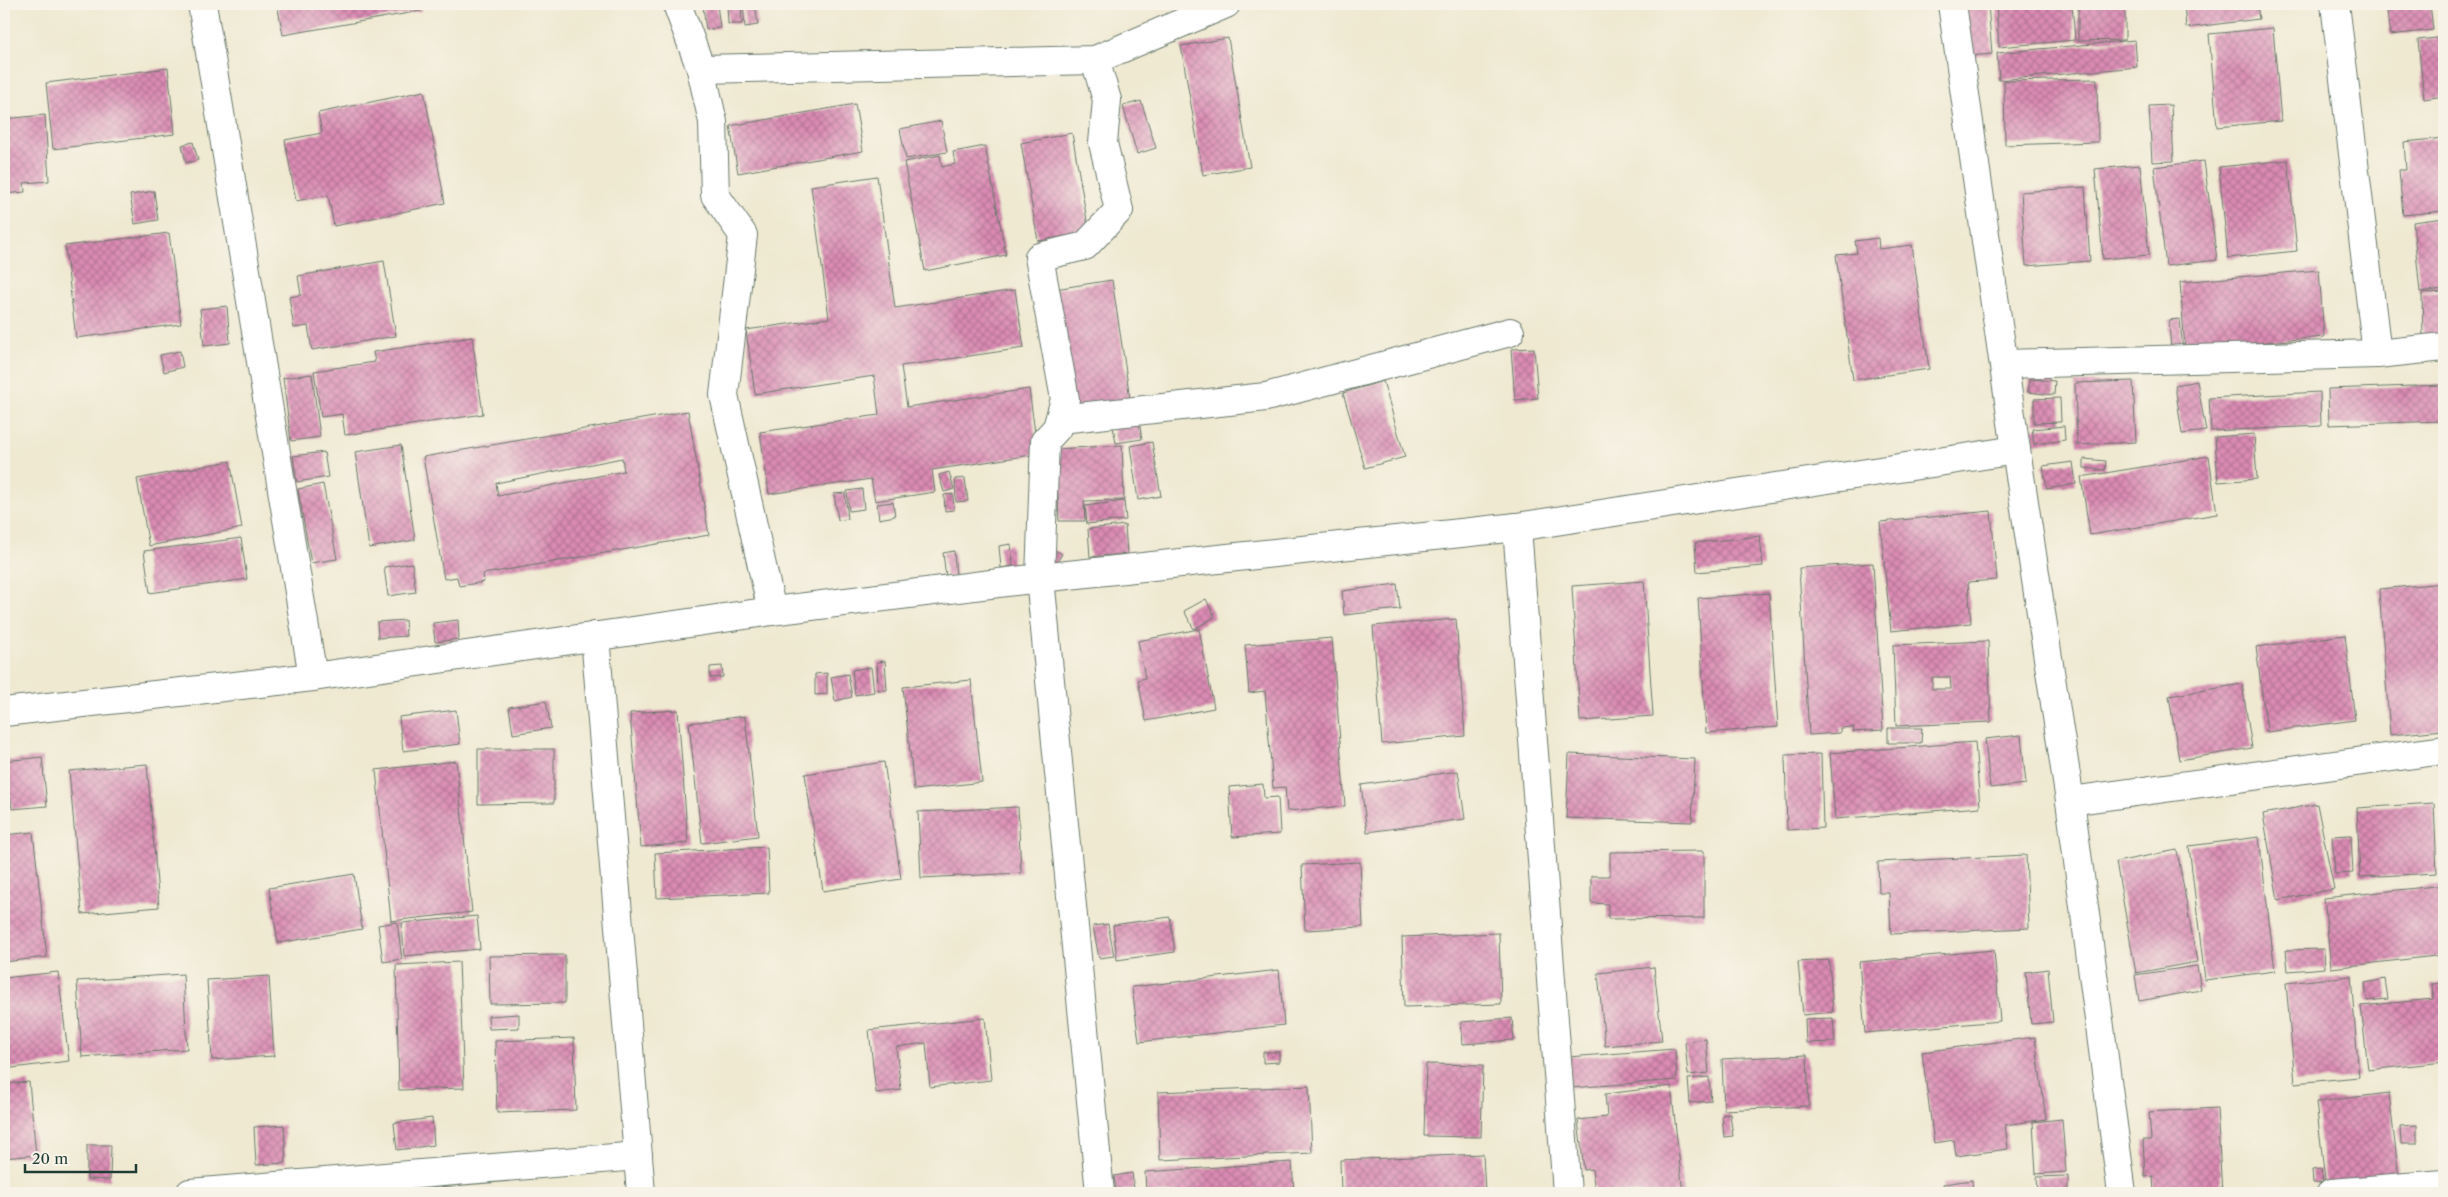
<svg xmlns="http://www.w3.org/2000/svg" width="2448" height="1197" font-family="'Libre Caslon Text',serif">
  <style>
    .building { fill: url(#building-cross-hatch); fill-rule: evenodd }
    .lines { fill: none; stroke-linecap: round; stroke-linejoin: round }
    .street-casing { stroke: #68796b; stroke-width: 30 }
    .street { stroke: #fff; stroke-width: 28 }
  </style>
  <defs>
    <pattern id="building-cross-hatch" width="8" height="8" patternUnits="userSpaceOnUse" patternTransform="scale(1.25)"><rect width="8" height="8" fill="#db8bb4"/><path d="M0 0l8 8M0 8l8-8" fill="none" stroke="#b17393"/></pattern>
  </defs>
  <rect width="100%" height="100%" fill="#f7f3e8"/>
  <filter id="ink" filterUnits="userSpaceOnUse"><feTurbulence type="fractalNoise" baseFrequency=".02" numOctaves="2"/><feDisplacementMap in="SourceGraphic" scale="10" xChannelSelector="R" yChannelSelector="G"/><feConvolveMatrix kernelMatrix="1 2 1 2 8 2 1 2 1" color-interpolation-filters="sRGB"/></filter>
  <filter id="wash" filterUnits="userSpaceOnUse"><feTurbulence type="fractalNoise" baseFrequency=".0096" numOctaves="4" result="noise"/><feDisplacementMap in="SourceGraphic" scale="20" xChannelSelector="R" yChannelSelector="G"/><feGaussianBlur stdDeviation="1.12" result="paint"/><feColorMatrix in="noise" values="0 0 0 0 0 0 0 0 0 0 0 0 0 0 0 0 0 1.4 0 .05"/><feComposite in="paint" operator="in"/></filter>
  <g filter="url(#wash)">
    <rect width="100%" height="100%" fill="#efe9d1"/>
    <g id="blocks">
      <!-- building -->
      <g class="building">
        <path d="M 277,4 L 420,4 L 421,11 L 283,35 Z"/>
        <path d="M 717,4 L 720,28 L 706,30 L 703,6 Z"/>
        <path d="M 727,4 L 741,4 L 742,24 L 728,24 Z"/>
        <path d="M 743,4 L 755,4 L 758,25 L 745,27 Z"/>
        <path d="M 1966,4 L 1988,4 L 1992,54 L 1970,56 Z"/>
        <path d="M 1996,4 L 2072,4 L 2075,40 L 1999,47 Z"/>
        <path d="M 2078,4 L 2125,4 L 2125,40 L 2078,41 Z"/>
        <path d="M 2184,4 L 2257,4 L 2259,19 L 2186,28 Z"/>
        <path d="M 2386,4 L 2430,4 L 2433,30 L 2390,35 Z"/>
        <path d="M 2273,28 L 2281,121 L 2217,127 L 2209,34 Z"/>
        <path d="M 2444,37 L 2444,96 L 2424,99 L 2418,40 Z"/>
        <path d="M 1228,38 L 1250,167 L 1203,175 L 1181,46 Z"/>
        <path d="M 2135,40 L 2137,67 L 1999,80 L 1997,53 Z"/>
        <path d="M 168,68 L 175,134 L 53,149 L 46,83 Z"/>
        <path d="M 2097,79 L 2098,142 L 2005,145 L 2004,81 Z"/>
        <path d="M 424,91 L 445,203 L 334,226 L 328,195 L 296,201 L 285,140 L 322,133 L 318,113 Z"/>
        <path d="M 1141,101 L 1156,148 L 1137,154 L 1123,106 Z"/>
        <path d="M 855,104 L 863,151 L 738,173 L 730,126 Z"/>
        <path d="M 2171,105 L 2174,161 L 2152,162 L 2149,106 Z"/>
        <path d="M 45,115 L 49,181 L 24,183 L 25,192 L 4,194 L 4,119 Z"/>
        <path d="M 941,121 L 947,152 L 906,159 L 900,129 Z"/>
        <path d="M 1072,133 L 1089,232 L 1038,241 L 1021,143 Z"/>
        <path d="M 2444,138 L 2444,211 L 2403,215 L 2399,170 L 2406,170 L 2404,142 Z"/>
        <path d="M 193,142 L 198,160 L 186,163 L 182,145 Z"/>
        <path d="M 985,146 L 1006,255 L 925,271 L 904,162 L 940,155 L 942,167 L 955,164 L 953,152 Z"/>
        <path d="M 2288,160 L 2297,251 L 2228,258 L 2219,167 Z"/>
        <path d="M 2204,161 L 2217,260 L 2166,266 L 2154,167 Z"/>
        <path d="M 2140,165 L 2149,255 L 2103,259 L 2095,169 Z"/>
        <path d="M 877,176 L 895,308 L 1015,290 L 1024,348 L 901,366 L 907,407 L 1029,389 L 1038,454 L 932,470 L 935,492 L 875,501 L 871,479 L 769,494 L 760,432 L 879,415 L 874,376 L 755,394 L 746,330 L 829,318 L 811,186 Z"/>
        <path d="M 2085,187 L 2090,261 L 2026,266 L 2021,192 Z"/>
        <path d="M 154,191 L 158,220 L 135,224 L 130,195 Z"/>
        <path d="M 2444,218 L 2444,289 L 2420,292 L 2413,222 Z"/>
        <path d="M 169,233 L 181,324 L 76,338 L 65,246 Z"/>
        <path d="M 1878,238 L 1879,249 L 1912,245 L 1929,369 L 1853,380 L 1836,255 L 1857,253 L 1855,241 Z"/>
        <path d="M 384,261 L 396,336 L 312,350 L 308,326 L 294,328 L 289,297 L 301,295 L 298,276 Z"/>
        <path d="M 2319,270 L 2324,337 L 2185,349 L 2180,282 Z"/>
        <path d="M 1112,280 L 1131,405 L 1074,414 L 1055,289 Z"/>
        <path d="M 2444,292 L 2444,336 L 2423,337 L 2422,293 Z"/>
        <path d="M 227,306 L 230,343 L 204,346 L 200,309 Z"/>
        <path d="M 2180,319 L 2183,352 L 2171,353 L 2169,320 Z"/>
        <path d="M 472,337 L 483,414 L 345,435 L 342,414 L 321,417 L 314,371 L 375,362 L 373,352 Z"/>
        <path d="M 1534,348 L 1538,398 L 1515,400 L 1511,349 Z"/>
        <path d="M 180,351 L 183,367 L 164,372 L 160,355 Z"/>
        <path d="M 312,374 L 320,437 L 291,441 L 283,378 Z"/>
        <path d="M 2030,379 L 2055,381 L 2054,395 L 2028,392 Z"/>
        <path d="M 1383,381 L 1405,457 L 1365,468 L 1343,393 Z"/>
        <path d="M 2133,381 L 2136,442 L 2077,445 L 2075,383 Z"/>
        <path d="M 2197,381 L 2206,431 L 2182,434 L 2175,385 Z"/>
        <path d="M 2442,385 L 2443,421 L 2329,425 L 2328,389 Z"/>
        <path d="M 2320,392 L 2321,426 L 2211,431 L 2209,398 Z"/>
        <path d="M 2060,398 L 2061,422 L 2034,423 L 2034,399 Z"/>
        <path d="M 688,411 L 709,535 L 483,574 L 484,582 L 459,586 L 457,577 L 444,579 L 423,457 ZM 622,458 L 624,471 L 498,496 L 496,483 Z"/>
        <path d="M 1138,416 L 1142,439 L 1116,443 L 1112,421 Z"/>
        <path d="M 2064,426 L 2065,440 L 2034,444 L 2032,429 Z"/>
        <path d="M 2254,434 L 2257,479 L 2218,482 L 2215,437 Z"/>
        <path d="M 1152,442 L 1161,496 L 1138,500 L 1130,446 Z"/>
        <path d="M 401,445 L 415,540 L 369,548 L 355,452 Z"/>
        <path d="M 1122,445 L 1124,500 L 1084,501 L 1085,521 L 1059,521 L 1056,449 Z"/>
        <path d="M 324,452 L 328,477 L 297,482 L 293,456 Z"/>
        <path d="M 2209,456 L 2217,514 L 2090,535 L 2081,477 Z"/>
        <path d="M 2084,459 L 2106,461 L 2105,470 L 2084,468 Z"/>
        <path d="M 230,461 L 242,528 L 149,546 L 137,479 Z"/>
        <path d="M 2073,462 L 2076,484 L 2047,489 L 2043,466 Z"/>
        <path d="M 949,472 L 954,489 L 944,492 L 939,475 Z"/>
        <path d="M 965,478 L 968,501 L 956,502 L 955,479 Z"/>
        <path d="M 323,484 L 337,559 L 311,563 L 298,489 Z"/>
        <path d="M 862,489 L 864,509 L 849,511 L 847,491 Z"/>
        <path d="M 845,493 L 848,519 L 838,520 L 834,494 Z"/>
        <path d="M 953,494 L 954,510 L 945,511 L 944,495 Z"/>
        <path d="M 1124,501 L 1126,520 L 1087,524 L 1085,506 Z"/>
        <path d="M 893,502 L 895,516 L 879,519 L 877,504 Z"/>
        <path d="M 1991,511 L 1997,580 L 1968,582 L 1971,623 L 1891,631 L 1880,522 Z"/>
        <path d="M 1125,525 L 1127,554 L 1090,557 L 1088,529 Z"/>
        <path d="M 1760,536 L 1763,566 L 1697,572 L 1695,543 Z"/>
        <path d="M 241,538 L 247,579 L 150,593 L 144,551 Z"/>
        <path d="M 1011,544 L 1013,566 L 1001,568 L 999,546 Z"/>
        <path d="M 1055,550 L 1062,554 L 1055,565 L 1048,560 Z"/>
        <path d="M 954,551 L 956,577 L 946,577 L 943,553 Z"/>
        <path d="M 412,563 L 416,592 L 388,596 L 384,567 Z"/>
        <path d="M 1873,563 L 1883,730 L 1853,732 L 1854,727 L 1840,728 L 1840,733 L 1809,735 L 1799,568 Z"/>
        <path d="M 1644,581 L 1653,716 L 1580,721 L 1572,586 Z"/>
        <path d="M 2444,583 L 2444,730 L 2390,735 L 2379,589 Z"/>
        <path d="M 1397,584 L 1400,609 L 1344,615 L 1342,591 Z"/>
        <path d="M 1769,593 L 1778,727 L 1706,733 L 1698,598 Z"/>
        <path d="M 1206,599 L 1215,617 L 1194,629 L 1184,611 Z"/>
        <path d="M 1456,619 L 1465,736 L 1382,744 L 1373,626 Z"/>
        <path d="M 405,620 L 406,636 L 378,638 L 377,622 Z"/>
        <path d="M 458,620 L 459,639 L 435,642 L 433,623 Z"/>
        <path d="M 1199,629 L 1214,708 L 1146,721 L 1138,680 L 1145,678 L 1138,641 Z"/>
        <path d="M 2345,635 L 2355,720 L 2267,732 L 2256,647 Z"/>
        <path d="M 1332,638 L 1345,806 L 1287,811 L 1285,787 L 1273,788 L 1265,691 L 1249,693 L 1245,645 Z"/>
        <path d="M 1988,641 L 1991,722 L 1896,726 L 1893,645 ZM 1932,677 L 1950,677 L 1951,689 L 1932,689 Z"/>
        <path d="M 885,661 L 887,690 L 878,690 L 877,662 Z"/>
        <path d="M 722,666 L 723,677 L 710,678 L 710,667 Z"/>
        <path d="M 871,667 L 874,692 L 855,695 L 852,670 Z"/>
        <path d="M 827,673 L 827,694 L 815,695 L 815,674 Z"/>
        <path d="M 848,674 L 852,697 L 835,701 L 831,677 Z"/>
        <path d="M 971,680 L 982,782 L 914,790 L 903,687 Z"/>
        <path d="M 2242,684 L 2252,748 L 2179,760 L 2169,696 Z"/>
        <path d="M 546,701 L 551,728 L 513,734 L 509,707 Z"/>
        <path d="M 456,710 L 460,744 L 403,751 L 399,717 Z"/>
        <path d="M 678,710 L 688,843 L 641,847 L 630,713 Z"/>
        <path d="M 745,716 L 758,836 L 702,843 L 689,723 Z"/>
        <path d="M 1888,728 L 1922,728 L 1921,743 L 1888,743 Z"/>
        <path d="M 2021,735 L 2026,784 L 1990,788 L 1985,739 Z"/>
        <path d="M 1975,742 L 1980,807 L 1835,819 L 1830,753 Z"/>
        <path d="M 478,749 L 554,749 L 554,803 L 478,804 Z"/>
        <path d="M 1569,754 L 1695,759 L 1692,822 L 1566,818 Z"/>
        <path d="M 1821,754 L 1823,828 L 1787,830 L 1785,755 Z"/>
        <path d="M 42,757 L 47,806 L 12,809 L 10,794 L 4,795 L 4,761 Z"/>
        <path d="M 456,761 L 472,912 L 391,921 L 376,770 Z"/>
        <path d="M 884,762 L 901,879 L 823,891 L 805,774 Z"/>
        <path d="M 147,764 L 159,907 L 82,914 L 69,771 Z"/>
        <path d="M 1458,771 L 1465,819 L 1367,832 L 1361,785 Z"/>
        <path d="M 1263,784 L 1264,798 L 1278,797 L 1280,834 L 1232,837 L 1229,787 Z"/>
        <path d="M 2434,803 L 2437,873 L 2360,877 L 2357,808 Z"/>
        <path d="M 2317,804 L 2334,889 L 2278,900 L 2263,814 Z"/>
        <path d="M 1018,807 L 1021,873 L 921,878 L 918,812 Z"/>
        <path d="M 33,832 L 47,957 L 4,962 L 4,835 Z"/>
        <path d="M 2351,835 L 2353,873 L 2335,874 L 2332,836 Z"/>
        <path d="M 2259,837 L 2275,971 L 2205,980 L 2189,846 Z"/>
        <path d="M 767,847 L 769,893 L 657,898 L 655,853 Z"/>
        <path d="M 2177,850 L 2197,962 L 2136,973 L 2116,862 Z"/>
        <path d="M 1704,851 L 1704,918 L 1608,919 L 1608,904 L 1591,903 L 1591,876 L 1610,876 L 1610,852 Z"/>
        <path d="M 2026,855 L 2029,928 L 1891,934 L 1889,893 L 1879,893 L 1878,862 Z"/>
        <path d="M 1360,862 L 1363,927 L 1305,930 L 1302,865 Z"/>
        <path d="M 354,874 L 362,929 L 278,943 L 269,888 Z"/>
        <path d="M 2444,885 L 2444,955 L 2331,968 L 2324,898 Z"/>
        <path d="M 477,916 L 480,949 L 404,956 L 402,923 Z"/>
        <path d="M 1170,917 L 1175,952 L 1117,960 L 1113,925 Z"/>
        <path d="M 397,922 L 402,959 L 383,962 L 378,925 Z"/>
        <path d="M 1108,924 L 1114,956 L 1099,958 L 1093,926 Z"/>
        <path d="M 1499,933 L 1501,1004 L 1404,1007 L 1402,937 Z"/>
        <path d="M 2324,949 L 2325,968 L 2288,971 L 2286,950 Z"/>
        <path d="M 1994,950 L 2000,1021 L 1865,1033 L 1859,962 Z"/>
        <path d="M 565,955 L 565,1003 L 490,1004 L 489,956 Z"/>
        <path d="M 1829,960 L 1833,1012 L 1803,1015 L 1798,962 Z"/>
        <path d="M 459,962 L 464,1088 L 399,1090 L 396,965 Z"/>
        <path d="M 2197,966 L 2201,990 L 2139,1001 L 2135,975 Z"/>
        <path d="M 1654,967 L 1662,1041 L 1605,1046 L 1598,973 Z"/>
        <path d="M 2048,969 L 2053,1022 L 2031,1024 L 2026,972 Z"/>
        <path d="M 1279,970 L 1284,1025 L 1139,1042 L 1132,987 Z"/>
        <path d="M 58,972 L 69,1061 L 4,1069 L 4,978 Z"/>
        <path d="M 183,974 L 187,1049 L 82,1057 L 77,981 Z"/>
        <path d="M 269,976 L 274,1056 L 212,1060 L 207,980 Z"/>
        <path d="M 2351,976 L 2359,1077 L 2295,1083 L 2286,983 Z"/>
        <path d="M 2385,979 L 2388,999 L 2367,1001 L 2365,983 Z"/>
        <path d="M 2444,983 L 2444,1062 L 2368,1070 L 2361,1006 L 2433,999 L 2432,984 Z"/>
        <path d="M 519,1014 L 519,1028 L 489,1029 L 488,1016 Z"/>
        <path d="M 985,1018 L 991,1080 L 930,1087 L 926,1043 L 896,1047 L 901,1090 L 876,1093 L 869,1030 Z"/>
        <path d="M 1512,1018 L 1514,1040 L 1463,1044 L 1461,1022 Z"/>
        <path d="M 1833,1018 L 1835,1042 L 1806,1043 L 1805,1019 Z"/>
        <path d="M 2035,1037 L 2046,1119 L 2005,1125 L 2008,1149 L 1956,1156 L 1954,1140 L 1934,1143 L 1922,1052 Z"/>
        <path d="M 574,1038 L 576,1110 L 497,1113 L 495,1041 Z"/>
        <path d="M 1706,1039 L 1709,1073 L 1688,1075 L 1685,1042 Z"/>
        <path d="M 1675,1049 L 1677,1080 L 1570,1088 L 1568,1057 Z"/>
        <path d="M 1263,1052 L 1279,1052 L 1279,1062 L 1263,1063 Z"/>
        <path d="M 1807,1055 L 1809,1106 L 1724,1110 L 1722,1059 Z"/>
        <path d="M 1426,1064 L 1483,1065 L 1481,1137 L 1424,1136 Z"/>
        <path d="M 1709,1077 L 1711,1101 L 1690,1103 L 1688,1079 Z"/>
        <path d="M 29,1082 L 36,1155 L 4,1158 L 4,1084 Z"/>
        <path d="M 1309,1086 L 1312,1153 L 1160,1160 L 1158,1092 Z"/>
        <path d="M 1671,1086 L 1683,1193 L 1595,1193 L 1592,1169 L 1584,1170 L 1578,1120 L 1607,1117 L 1605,1094 Z"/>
        <path d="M 2389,1093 L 2399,1178 L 2326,1188 L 2316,1102 Z"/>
        <path d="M 2217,1108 L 2222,1193 L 2154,1193 L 2153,1176 L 2145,1177 L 2143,1140 L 2151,1140 L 2149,1112 Z"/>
        <path d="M 1730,1114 L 1733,1136 L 1724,1137 L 1722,1115 Z"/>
        <path d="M 432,1118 L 434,1145 L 397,1150 L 394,1123 Z"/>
        <path d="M 2062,1119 L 2066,1172 L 2036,1174 L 2033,1122 Z"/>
        <path d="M 284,1125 L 286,1163 L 256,1165 L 254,1127 Z"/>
        <path d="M 2417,1125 L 2417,1144 L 2401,1144 L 2400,1126 Z"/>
        <path d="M 87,1145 L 111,1145 L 110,1180 L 87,1179 Z"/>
        <path d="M 1483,1154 L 1485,1193 L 1341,1193 L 1340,1160 Z"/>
        <path d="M 1292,1162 L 1294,1193 L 1146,1193 L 1145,1172 Z"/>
        <path d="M 2321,1169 L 2323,1182 L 2313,1183 L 2312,1170 Z"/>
        <path d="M 1132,1173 L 1134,1189 L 1116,1192 L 1114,1176 Z"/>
        <path d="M 2068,1176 L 2068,1193 L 2038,1193 L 2037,1177 Z"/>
        <path d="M 1972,1180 L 1973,1193 L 1944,1193 L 1943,1184 Z"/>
      </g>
    </g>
  </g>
  <g filter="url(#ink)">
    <use href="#blocks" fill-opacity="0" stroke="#68796b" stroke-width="1"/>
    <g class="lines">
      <defs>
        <g id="street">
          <path d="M 202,4 L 313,677"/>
          <path d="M 677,4 L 701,69 L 713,122 L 715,195 L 743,235 L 724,395 L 772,611"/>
          <path d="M 1952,4 L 2016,450 L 2070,801 L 2122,1193"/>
          <path d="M 2335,4 L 2377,354"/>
          <path d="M 1095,60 L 1107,100 L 1103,143 L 1119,210 L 1085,246 L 1039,257 L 1065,399 L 1057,428 L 1045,441 L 1040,578 L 1100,1193"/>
          <path d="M 701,69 L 1095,60 L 1226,4"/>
          <path d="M 2004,364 L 2377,354 L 2444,347"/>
          <path d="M 1060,419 L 1266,397 L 1510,332"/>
          <path d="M 1517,527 L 1567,1193"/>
          <path d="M 595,636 L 641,1193"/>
          <path d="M 4,712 L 313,677 L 772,611 L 1040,578 L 1517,527 L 2016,450"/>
          <path d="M 2070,801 L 2444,750"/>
          <path d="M 190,1193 L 638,1156"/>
          <path d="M 2331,1193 L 2444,1184"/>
        </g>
      </defs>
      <!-- street casing -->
      <use href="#street" class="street-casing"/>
      <!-- street -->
      <use href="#street" class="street"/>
    </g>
  </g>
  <!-- margin -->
  <rect width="2448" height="1197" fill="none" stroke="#f7f3e8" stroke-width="20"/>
  <!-- scale -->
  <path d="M25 1164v8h111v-8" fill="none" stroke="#1f3d34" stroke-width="2.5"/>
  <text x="32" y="1164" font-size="15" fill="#1f3d34" stroke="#f7f3e8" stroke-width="4" paint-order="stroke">20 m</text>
</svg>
